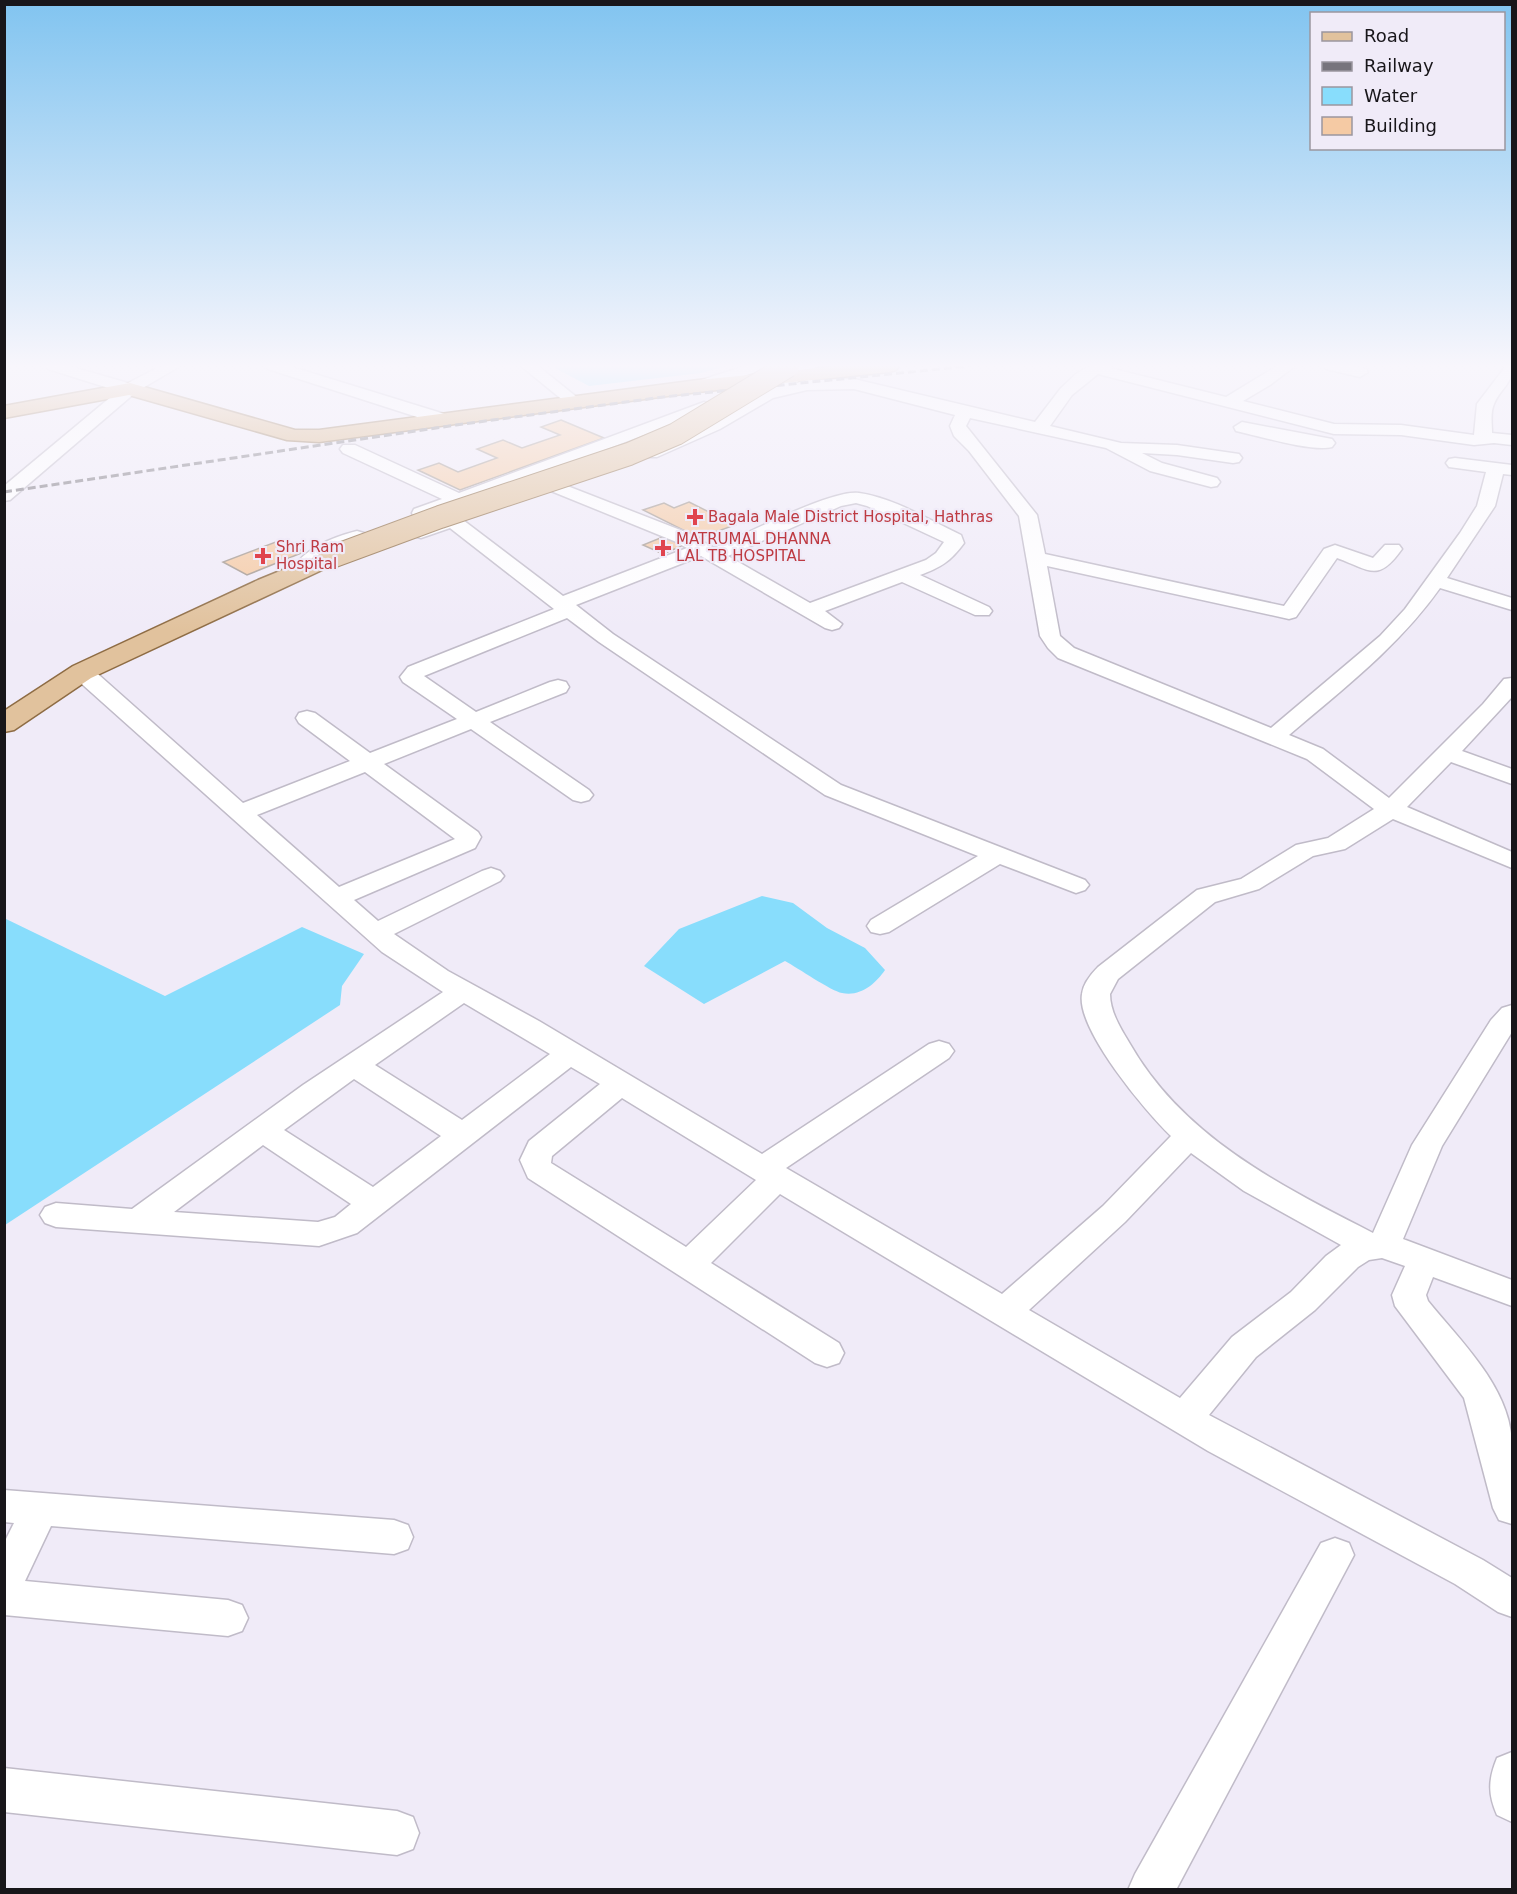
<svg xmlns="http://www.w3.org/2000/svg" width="1517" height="1894" font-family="'DejaVu Sans',sans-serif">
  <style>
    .water { fill: #88ddfc }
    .building { fill: #f5caa4; stroke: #a49990; stroke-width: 1.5 }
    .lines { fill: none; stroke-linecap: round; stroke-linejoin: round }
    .minor-casing { stroke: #c0bbc8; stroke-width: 3 }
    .primary-casing { stroke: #8e6c44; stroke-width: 3 }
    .trunk-casing { stroke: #8e6c44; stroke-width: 3 }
    .minor { fill: #fff; fill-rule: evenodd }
    .primary { fill: #e1c29d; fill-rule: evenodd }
    .trunk { fill: #d7ae7c; fill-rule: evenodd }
    .rail { stroke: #77747c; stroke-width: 3; stroke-dasharray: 8 4; stroke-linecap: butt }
    .primary-bridge-casing { stroke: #8e6c44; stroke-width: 24; stroke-linecap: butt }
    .primary-bridge { stroke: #e1c29d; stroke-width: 22 }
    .health-dot { fill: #e0444e; stroke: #f0ebf8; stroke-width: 2 }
    .labels { text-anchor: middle; stroke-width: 4.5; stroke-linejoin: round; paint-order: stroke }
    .far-health-label { font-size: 15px; fill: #be3a42; stroke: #f0ebf8; text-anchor: start }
  </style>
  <rect width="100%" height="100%" fill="#f0ebf8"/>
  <!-- water -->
  <g class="water">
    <path d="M 551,366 L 727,366 L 701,373 L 589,386 Z"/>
    <path d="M 762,896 L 793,903 L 827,928 L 865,948 L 885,970 C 876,983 861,997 842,993 C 831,991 798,968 785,961 L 704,1004 L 644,966 L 679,929 Z"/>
    <path d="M 4,918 L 165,996 L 302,927 L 364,954 L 342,986 L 340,1005 L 5,1225 Z"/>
  </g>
  <!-- building -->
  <g class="building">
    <path d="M 561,420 L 604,438 L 460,490 L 418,470 L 439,463 L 458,472 L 497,458 L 477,449 L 503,440 L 522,448 L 560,435 L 541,427 Z"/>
    <path d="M 689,502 L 735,525 L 699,538 L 643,510 L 664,503 L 674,508 Z"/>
    <path d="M 665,536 L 684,545 L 663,554 L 643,545 Z"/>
    <path d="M 281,540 L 304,552 L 247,575 L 223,562 Z"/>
  </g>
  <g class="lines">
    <defs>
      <g id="minor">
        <path d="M 46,366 L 69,366 L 128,383 L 161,366 L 180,366 L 136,392 L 10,500 L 4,501 L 4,486 L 118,391 L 48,369 Z"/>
        <path d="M 266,366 L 289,366 L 451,416 L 453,420 L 445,425 L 439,424 L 268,369 Z"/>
        <path d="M 521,366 L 538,366 L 584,403 L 576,408 L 570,406 Z"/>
        <path d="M 745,366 L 767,366 L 765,369 L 704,389 L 698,391 L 690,386 L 692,383 Z"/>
        <path d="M 799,366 L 817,366 L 796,383 L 807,380 L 854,379 L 1035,422 L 1061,388 L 1076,374 L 1089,366 L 1111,366 L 1110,368 L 1226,397 L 1277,366 L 1295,366 L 1270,385 L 1243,401 L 1334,424 L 1401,425 L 1474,435 L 1477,404 L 1506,366 L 1512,366 C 1512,386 1501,387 1494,404 C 1490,412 1492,424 1492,433 L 1512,435 L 1512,445 L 1494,443 L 1474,445 L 1401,435 L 1334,434 L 1098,374 L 1072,395 L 1050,426 L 1121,443 L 1177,445 L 1239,454 L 1242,458 L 1239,462 L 1233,463 L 1177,455 L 1142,453 L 1162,463 L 1217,478 L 1220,482 L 1217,486 L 1211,487 L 1150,471 L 1106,448 L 970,418 L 966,426 L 1037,515 L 1045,554 L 1284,606 L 1324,549 L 1335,545 L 1373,558 L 1385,545 L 1399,545 L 1402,549 C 1378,583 1370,570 1337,558 L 1296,617 L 1289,619 L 1047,566 L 1060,636 L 1074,648 L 1271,728 L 1380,636 L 1405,609 L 1460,533 L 1477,506 L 1486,472 L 1449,467 L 1446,463 L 1449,459 L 1455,458 L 1512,465 L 1512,475 L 1503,474 L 1495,506 L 1447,578 L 1512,598 L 1512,610 L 1440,588 C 1399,646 1343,689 1289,735 L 1323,749 L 1389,798 L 1483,704 L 1504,679 L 1512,678 L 1512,697 L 1462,751 L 1512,769 L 1512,784 L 1451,762 L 1407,807 L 1512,852 L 1512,868 L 1393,819 L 1345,849 L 1313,856 L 1259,889 L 1215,902 L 1118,979 L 1110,994 C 1110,1012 1121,1029 1130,1044 C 1183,1137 1281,1186 1373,1233 L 1412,1145 L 1491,1020 L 1502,1008 L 1512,1005 L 1512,1032 L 1442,1146 L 1403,1239 L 1512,1280 L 1512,1306 L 1433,1277 L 1426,1295 L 1428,1301 C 1461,1342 1508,1385 1512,1441 C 1515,1468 1512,1497 1512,1524 L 1499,1520 L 1493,1508 L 1464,1398 L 1395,1306 L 1392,1295 L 1405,1266 L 1382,1258 L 1369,1260 L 1358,1267 L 1315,1310 L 1256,1357 L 1209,1415 L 1483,1560 L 1512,1578 L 1512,1617 L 1498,1612 L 1455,1584 L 1208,1451 L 780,1194 L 711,1263 L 839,1343 L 844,1353 L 839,1363 L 827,1367 L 815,1363 L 528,1178 L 520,1160 L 529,1141 L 600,1084 L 571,1067 L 357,1233 L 319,1246 L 56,1227 L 45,1223 L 40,1215 L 45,1207 L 56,1203 L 132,1209 L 303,1085 L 443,992 L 382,952 L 74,677 L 71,672 L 74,667 L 82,666 L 90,667 L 243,803 L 350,761 L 299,723 L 296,718 L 299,713 L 307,711 L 315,713 L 370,753 L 457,719 L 403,682 L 400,677 L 408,667 L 554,609 L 450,528 L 421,538 L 414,536 L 412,532 L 414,528 L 452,515 L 459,517 L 563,596 L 687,548 L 674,541 L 551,491 L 548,487 L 551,483 L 557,482 L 688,533 L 714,548 C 744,535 832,489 859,493 C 894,498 929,520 961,535 L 964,543 C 951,561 940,568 920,575 L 989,607 L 992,611 L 989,615 L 975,615 L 902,582 L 825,611 L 842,624 L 839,628 L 832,630 L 825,628 L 701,556 L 576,605 L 613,634 L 841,785 L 1085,880 L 1089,885 L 1085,890 L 1076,893 L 1000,864 L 889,932 L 880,934 L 871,932 L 867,926 L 871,920 L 978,856 L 825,795 L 599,642 L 567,618 L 424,676 L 476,712 L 550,682 L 558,680 L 566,682 L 569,687 L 566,692 L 490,722 L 589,790 L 593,795 L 589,800 L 581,802 L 573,800 L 471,729 L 384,764 L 478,832 L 481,837 L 475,848 L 354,900 L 378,921 L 482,871 L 491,868 L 500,871 L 504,876 L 500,881 L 394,934 L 448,971 L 539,1021 L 762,1154 L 929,1044 L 939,1041 L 949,1044 L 954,1051 L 949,1058 L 786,1168 L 1002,1294 L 1103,1206 L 1171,1136 C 1146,1112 1076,1029 1082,994 C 1083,984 1091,974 1098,967 L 1197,890 L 1241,879 L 1296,845 L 1328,838 L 1374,809 L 1307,759 L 1058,658 L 1048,648 L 1040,636 L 1019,516 L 969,451 L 954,436 L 950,426 L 955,415 L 854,389 L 807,390 L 773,398 L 720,429 L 657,457 L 645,457 L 642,453 L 645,449 C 700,428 751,400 799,366 ZM 856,503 L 867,506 L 944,542 L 936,553 L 926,560 L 810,603 L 728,556 L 841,506 ZM 365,772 L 455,839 L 339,887 L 257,815 ZM 464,1003 L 550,1054 L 462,1120 L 375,1065 ZM 354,1079 L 441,1136 L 373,1187 L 284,1130 ZM 622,1098 L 756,1180 L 686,1247 L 551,1163 L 552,1156 ZM 263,1145 L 351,1204 L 335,1217 L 318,1222 L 174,1212 ZM 1191,1153 L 1244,1191 L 1341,1245 L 1326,1256 L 1291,1292 L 1232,1337 L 1180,1398 L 1029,1310 L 1125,1222 Z"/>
        <path d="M 1324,366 L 1352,366 L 1366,369 L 1368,372 L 1360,377 L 1326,369 Z"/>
        <path d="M 704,402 L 710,404 L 712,407 L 710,410 L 421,519 L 414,517 L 412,513 L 414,509 L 442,499 L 343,453 L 340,449 L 343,445 L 355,445 L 459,493 Z"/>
        <path d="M 1242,422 L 1332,439 L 1335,443 L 1332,447 C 1311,452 1259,436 1236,431 L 1234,427 Z"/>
        <path d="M 357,531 L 364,533 L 366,537 L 364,541 L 324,557 L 307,575 L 293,575 L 290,571 C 306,548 330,538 357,531 Z"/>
        <path d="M 4,1490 L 394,1520 L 408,1525 L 413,1537 L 408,1549 L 394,1554 L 51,1526 L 25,1581 L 228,1600 L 242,1605 L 248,1618 L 242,1631 L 228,1636 L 4,1615 L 4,1543 L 14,1523 L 4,1522 Z"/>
        <path d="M 1335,1538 L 1349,1543 L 1354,1555 L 1176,1890 L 1128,1890 L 1135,1874 L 1321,1543 Z"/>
        <path d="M 1512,1752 L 1512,1822 L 1497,1815 C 1488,1794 1488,1780 1497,1758 Z"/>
        <path d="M 4,1768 L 397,1811 L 413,1817 L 419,1833 L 413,1849 L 397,1855 L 4,1812 Z"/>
      </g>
      <path id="primary" d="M 329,551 L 337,553 L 341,558 L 337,563 L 91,678 L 14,730 L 4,732 L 4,711 L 73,666 L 258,580 Z"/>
      <path id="trunk" d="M 838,366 L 899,366 L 896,370 L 889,372 L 698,392 L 319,442 L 287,440 L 129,395 L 4,418 L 4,406 L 130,383 L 295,430 L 319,430 L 698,380 Z"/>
    </defs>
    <!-- minor casing -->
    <use href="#minor" class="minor-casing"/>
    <!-- primary casing -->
    <use href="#primary" class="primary-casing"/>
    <!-- trunk casing -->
    <use href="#trunk" class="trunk-casing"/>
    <!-- minor -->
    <use href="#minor" class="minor"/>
    <!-- primary -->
    <use href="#primary" class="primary"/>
    <!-- trunk -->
    <use href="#trunk" class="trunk"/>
    <!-- rail -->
    <path class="rail" d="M 4,492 L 456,425 L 663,397 L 969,366"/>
    <defs>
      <path id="primary-bridge" d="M 329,558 L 440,517 L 629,454 L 676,434 L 788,366"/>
    </defs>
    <!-- primary-bridge casing -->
    <use href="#primary-bridge" class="primary-bridge-casing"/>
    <!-- primary-bridge -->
    <use href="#primary-bridge" class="primary-bridge"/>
  </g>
  <!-- sky -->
  <linearGradient id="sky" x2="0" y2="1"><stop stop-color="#81c4f0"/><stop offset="0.58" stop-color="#f8f6fc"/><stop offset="1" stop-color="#f8f6fc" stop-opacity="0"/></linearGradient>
  <rect width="1517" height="631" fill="url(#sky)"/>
  <!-- markers -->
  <g class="health-dot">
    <path d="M692 508h6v6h6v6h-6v6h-6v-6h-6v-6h6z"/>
    <path d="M660 539h6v6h6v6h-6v6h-6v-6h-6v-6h6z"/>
    <path d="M260 547h6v6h6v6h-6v6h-6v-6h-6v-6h6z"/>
  </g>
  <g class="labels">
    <!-- far-health labels -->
    <g class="far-health-label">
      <text x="708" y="522">Bagala Male District Hospital, Hathras</text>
      <text x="676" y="544">MATRUMAL DHANNA<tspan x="676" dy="17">LAL TB HOSPITAL</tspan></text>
      <text x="276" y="552">Shri Ram<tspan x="276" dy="17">Hospital</tspan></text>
    </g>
  </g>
  <!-- border -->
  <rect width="1517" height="1894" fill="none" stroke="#18161a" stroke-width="12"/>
  <!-- legend -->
  <rect x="1310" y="12" width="195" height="138" fill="#f0ebf8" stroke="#9a969f" stroke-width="1.5"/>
  <rect x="1322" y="32" width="30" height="9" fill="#e1c29d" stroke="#9a969f" stroke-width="1.5"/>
  <text x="1364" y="42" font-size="18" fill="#18161a">Road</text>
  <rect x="1322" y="62" width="30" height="9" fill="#77747c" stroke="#9a969f" stroke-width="1.5"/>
  <text x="1364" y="72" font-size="18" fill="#18161a">Railway</text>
  <rect x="1322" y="87" width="30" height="18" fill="#88ddfc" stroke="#9a969f" stroke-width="1.5"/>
  <text x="1364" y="102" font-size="18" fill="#18161a">Water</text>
  <rect x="1322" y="117" width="30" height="18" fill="#f5caa4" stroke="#9a969f" stroke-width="1.5"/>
  <text x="1364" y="132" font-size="18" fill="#18161a">Building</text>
</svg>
